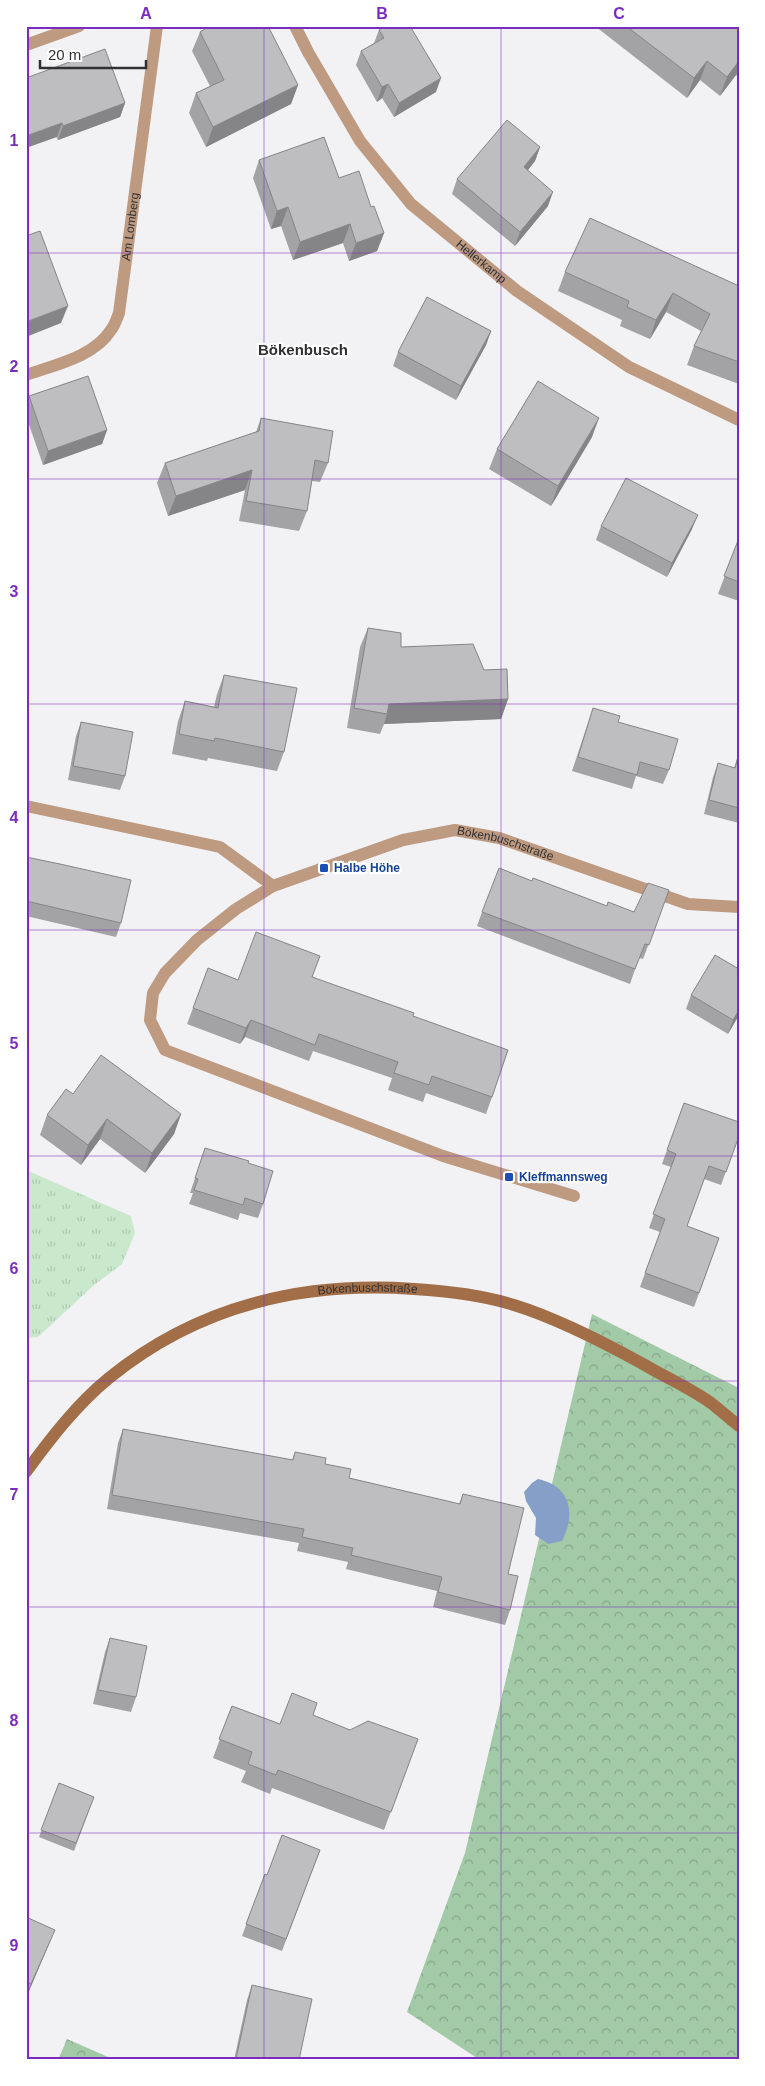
<svg xmlns="http://www.w3.org/2000/svg" width="765" height="2086" font-family="Arial,sans-serif">
  <style>
    .grass { fill: url(#grass-tufts) }
    .forest { fill: url(#forest-crowns) }
    .water { fill: #869fc8 }
    .lines { fill: none; stroke-linecap: round; stroke-linejoin: round }
    .street { stroke: #be9a80; stroke-width: 12 }
    .secondary { stroke: #a26e47; stroke-width: 12 }
    .wall { fill: #a3a3a6 }
    .shaded-wall { fill: #858587 }
    .building { fill: #bebec1; stroke: #858587 }
    .grid { fill: none; stroke: #7b2cbf; stroke-width: 1; stroke-opacity: 0.55 }
    .transit-dot { fill: #1a4fb4; stroke: #fff; stroke-width: 2 }
    .labels { text-anchor: middle; stroke-width: 4.5; stroke-linejoin: round; paint-order: stroke }
    .street-label { font-size: 12px; fill: #313132; stroke: #fff }
    .transit-label { font-size: 12px; font-weight: bold; fill: #164399; stroke: #fff; text-anchor: start }
    .quarter-label { font-size: 15px; font-weight: bold; fill: #313132; stroke: #fff }
    .neatline { fill: none; stroke: #7b2cbf; stroke-width: 2 }
    .grid-label { font-size: 16px; text-anchor: middle; font-weight: bold; fill: #7b2cbf }
  </style>
  <defs>
    <pattern id="grass-tufts" width="24" height="20" patternUnits="userSpaceOnUse" patternTransform="scale(1.25)"><rect width="24" height="20" fill="#cae9cc"/><path d="M3 7l-1-3M5 7V3M7 7l1-3M15 17l-1-3M17 17v-4M19 17l1-3" fill="none" stroke="#aec8b0"/></pattern>
    <pattern id="forest-crowns" width="20" height="18" patternUnits="userSpaceOnUse" patternTransform="scale(1.25)"><rect width="20" height="18" fill="#a2caa6"/><path d="M2 6a3 3 0 1 1 6 0M12 15a3 3 0 1 1 6 0" fill="none" stroke="#85a588"/></pattern>
  </defs>
  <rect width="100%" height="100%" fill="#f2f2f5"/>
  <!-- grass -->
  <path class="grass" d="M 26,1170 L 131,1216 L 135,1233 L 122,1264 L 93,1286 L 38,1337 L 26,1338 Z"/>
  <!-- forest -->
  <g class="forest">
    <path d="M 592,1314 L 739,1388 L 739,2060 L 480,2060 L 407,2012 L 465,1853 Z"/>
    <path d="M 67,2039 L 115,2060 L 58,2060 Z"/>
  </g>
  <!-- water -->
  <path class="water" d="M 538,1479 C 571,1486 576,1514 562,1541 L 548,1544 L 535,1535 L 536,1518 L 526,1501 L 524,1492 L 532,1483 Z"/>
  <g class="lines">
    <!-- street -->
    <g class="street">
      <path id="s1" d="M 295,26 L 308,52 L 360,141 L 411,204 L 517,291 L 629,367 L 739,420"/>
      <path d="M 26,45 L 79,26"/>
      <path id="s2" d="M 26,375 C 54,365 94,357 111,330 C 115,325 117,318 119,313 L 157,26"/>
      <path d="M 26,806 L 220,847 L 273,886"/>
      <path id="s3" d="M 574,1196 L 443,1156 L 165,1050 L 150,1020 L 153,993 L 165,973 L 197,940 L 236,909 L 273,886 L 403,840 L 455,830 L 499,838 L 688,904 L 739,907"/>
    </g>
    <!-- secondary -->
    <path class="secondary" id="s4" d="M 26,1472 C 50,1439 77,1404 109,1378 C 197,1306 303,1281 414,1289 C 447,1291 482,1295 514,1305 C 556,1318 605,1343 643,1364 C 665,1377 690,1388 711,1403 C 720,1410 729,1418 739,1426"/>
  </g>
  <!-- wall -->
  <g class="wall">
    <path d="M 595,26 L 739,26 L 739,78 L 736,75 L 720,96 L 700,80 L 687,98 Z"/>
    <path d="M 379,30 L 436,92 L 394,117 L 382,98 L 377,102 L 356,65 L 361,51 L 374,43 Z"/>
    <path d="M 200,32 L 298,85 L 291,104 L 206,147 L 189,113 L 196,93 L 210,86 L 192,51 Z"/>
    <path d="M 26,78 L 125,103 L 120,117 L 58,140 Z"/>
    <path d="M 540,147 L 535,161 L 528,170 L 548,206 L 515,246 L 452,194 L 457,179 Z"/>
    <path d="M 259,160 L 339,178 L 371,207 L 384,233 L 377,251 L 349,261 L 343,243 L 293,260 L 281,226 L 271,229 L 253,178 Z"/>
    <path d="M 565,272 L 739,286 L 739,384 L 687,365 L 694,346 L 701,331 L 666,312 L 650,339 L 620,326 L 622,320 L 558,291 Z"/>
    <path d="M 491,331 L 486,345 L 456,400 L 393,366 L 398,352 Z"/>
    <path d="M 29,396 L 107,430 L 102,444 L 43,465 L 26,416 L 26,405 Z"/>
    <path d="M 261,418 L 328,463 L 320,482 L 312,481 L 307,511 L 299,531 L 239,521 L 245,490 L 168,516 L 157,483 L 165,463 L 256,432 Z"/>
    <path d="M 592,437 L 551,506 L 489,469 L 497,449 Z"/>
    <path d="M 601,526 L 692,529 L 667,577 L 596,540 Z"/>
    <path d="M 739,538 L 739,601 L 718,594 Z"/>
    <path d="M 368,628 L 401,647 L 484,670 L 508,699 L 501,719 L 384,724 L 380,734 L 347,728 L 360,647 Z"/>
    <path d="M 224,675 L 284,752 L 277,771 L 208,758 L 207,761 L 172,754 L 178,721 L 185,701 L 214,707 L 217,694 Z"/>
    <path d="M 593,708 L 618,722 L 669,770 L 663,784 L 636,776 L 632,789 L 572,771 Z"/>
    <path d="M 81,722 L 125,776 L 120,790 L 68,780 L 76,736 Z"/>
    <path d="M 739,752 L 739,823 L 704,814 L 713,777 L 718,763 L 734,768 Z"/>
    <path d="M 26,857 L 121,923 L 116,937 L 26,916 Z"/>
    <path d="M 532,881 L 607,906 L 634,912 L 669,890 L 643,959 L 639,958 L 630,984 L 477,926 L 482,912 Z"/>
    <path d="M 208,968 L 238,980 L 312,977 L 413,1016 L 492,1097 L 486,1114 L 426,1093 L 423,1102 L 388,1090 L 392,1078 L 313,1051 L 309,1061 L 245,1037 L 240,1044 L 187,1024 Z"/>
    <path d="M 739,969 L 739,1015 L 728,1034 L 686,1009 L 691,995 Z"/>
    <path d="M 73,1094 L 181,1114 L 174,1134 L 145,1173 L 100,1139 L 81,1165 L 40,1135 L 47,1115 Z"/>
    <path d="M 684,1103 L 739,1136 L 721,1185 L 704,1179 L 687,1226 L 719,1238 L 694,1307 L 640,1287 L 660,1232 L 649,1228 L 671,1167 L 662,1164 Z"/>
    <path d="M 205,1148 L 248,1163 L 263,1204 L 258,1218 L 240,1213 L 238,1220 L 189,1204 L 193,1193 L 190,1193 Z"/>
    <path d="M 123,1429 L 292,1460 L 295,1452 L 325,1464 L 349,1478 L 459,1504 L 463,1494 L 508,1574 L 510,1610 L 505,1625 L 433,1607 L 437,1591 L 346,1569 L 348,1562 L 297,1551 L 299,1543 L 107,1509 L 118,1443 Z"/>
    <path d="M 110,1638 L 136,1697 L 131,1712 L 93,1704 L 105,1652 Z"/>
    <path d="M 232,1706 L 280,1724 L 313,1715 L 350,1730 L 418,1739 L 384,1830 L 272,1788 L 270,1794 L 241,1782 L 246,1771 L 213,1758 Z"/>
    <path d="M 59,1783 L 94,1797 L 74,1851 L 39,1837 Z"/>
    <path d="M 320,1850 L 282,1951 L 242,1936 L 265,1874 L 267,1875 Z"/>
    <path d="M 26,1917 L 49,1944 L 26,1998 Z"/>
    <path d="M 252,1985 L 299,2060 L 234,2060 L 247,2000 Z"/>
  </g>
  <!-- shaded-wall -->
  <g class="shaded-wall">
    <path d="M 707,61 L 700,80 L 687,98 L 694,78 Z"/>
    <path d="M 739,61 L 739,67 L 736,75 L 720,96 L 727,77 Z"/>
    <path d="M 441,78 L 436,92 L 394,117 L 399,103 Z"/>
    <path d="M 388,84 L 382,98 L 377,102 L 382,87 Z"/>
    <path d="M 298,85 L 291,104 L 206,147 L 213,127 Z"/>
    <path d="M 125,103 L 120,117 L 58,140 L 63,126 Z"/>
    <path d="M 62,123 L 57,137 L 26,148 L 26,136 Z"/>
    <path d="M 540,147 L 535,161 L 519,181 L 524,167 Z"/>
    <path d="M 553,192 L 548,206 L 515,246 L 520,232 Z"/>
    <path d="M 288,207 L 281,226 L 271,229 L 277,211 Z"/>
    <path d="M 350,224 L 343,243 L 293,260 L 300,242 Z"/>
    <path d="M 384,233 L 377,251 L 349,261 L 356,243 Z"/>
    <path d="M 673,293 L 666,312 L 650,339 L 656,320 Z"/>
    <path d="M 68,306 L 61,323 L 26,337 L 26,322 Z"/>
    <path d="M 491,331 L 486,345 L 456,400 L 461,386 Z"/>
    <path d="M 599,418 L 592,437 L 551,506 L 558,486 Z"/>
    <path d="M 107,430 L 102,444 L 43,465 L 48,451 Z"/>
    <path d="M 252,470 L 245,490 L 168,516 L 176,496 Z"/>
    <path d="M 698,515 L 692,529 L 667,577 L 672,563 Z"/>
    <path d="M 508,699 L 501,719 L 384,724 L 387,714 L 389,704 Z"/>
    <path d="M 739,1010 L 739,1015 L 728,1034 L 733,1020 Z"/>
    <path d="M 251,1020 L 245,1037 L 240,1044 L 246,1028 Z"/>
    <path d="M 181,1114 L 174,1134 L 145,1173 L 152,1153 Z"/>
    <path d="M 107,1119 L 100,1139 L 81,1165 L 88,1145 Z"/>
    <path d="M 55,1930 L 49,1944 L 26,1998 L 31,1984 Z"/>
  </g>
  <!-- building -->
  <g class="building">
    <path d="M 210,26 L 268,26 L 298,85 L 213,127 L 196,93 L 224,80 L 200,32 Z"/>
    <path d="M 385,26 L 410,26 L 441,78 L 399,103 L 388,84 L 382,87 L 361,51 L 384,38 L 379,30 Z"/>
    <path d="M 626,26 L 739,26 L 739,61 L 727,77 L 707,61 L 694,78 Z"/>
    <path d="M 105,49 L 125,103 L 63,126 L 62,123 L 26,136 L 26,78 Z"/>
    <path d="M 507,120 L 540,147 L 524,167 L 553,192 L 520,232 L 457,179 Z"/>
    <path d="M 324,137 L 339,178 L 359,171 L 371,207 L 374,206 L 384,233 L 356,243 L 350,224 L 300,242 L 288,207 L 277,211 L 259,160 Z"/>
    <path d="M 590,218 L 739,286 L 739,362 L 694,346 L 710,314 L 673,293 L 656,320 L 627,307 L 629,301 L 565,272 Z"/>
    <path d="M 40,231 L 68,306 L 26,322 L 26,236 Z"/>
    <path d="M 427,297 L 491,331 L 461,386 L 398,352 Z"/>
    <path d="M 88,376 L 107,430 L 48,451 L 29,396 Z"/>
    <path d="M 538,381 L 599,418 L 558,486 L 497,449 Z"/>
    <path d="M 261,418 L 333,431 L 328,463 L 315,460 L 307,511 L 246,501 L 252,470 L 176,496 L 165,463 L 259,431 Z"/>
    <path d="M 626,478 L 698,515 L 672,563 L 601,526 Z"/>
    <path d="M 739,538 L 739,582 L 724,576 Z"/>
    <path d="M 368,628 L 401,633 L 401,647 L 473,644 L 484,670 L 507,669 L 508,699 L 389,704 L 387,714 L 354,708 Z"/>
    <path d="M 224,675 L 297,688 L 284,752 L 215,738 L 214,741 L 179,734 L 185,701 L 218,708 Z"/>
    <path d="M 593,708 L 620,716 L 618,722 L 678,739 L 669,770 L 640,762 L 637,775 L 578,757 Z"/>
    <path d="M 81,722 L 133,732 L 125,776 L 73,766 Z"/>
    <path d="M 739,754 L 739,808 L 709,800 L 718,763 L 735,768 Z"/>
    <path d="M 26,857 L 60,864 L 131,880 L 121,923 L 26,901 Z"/>
    <path d="M 499,868 L 532,881 L 533,878 L 607,906 L 608,902 L 634,912 L 648,883 L 669,890 L 649,945 L 645,944 L 635,969 L 482,912 Z"/>
    <path d="M 256,932 L 320,956 L 312,977 L 414,1013 L 413,1016 L 508,1050 L 492,1097 L 432,1076 L 429,1085 L 394,1073 L 398,1062 L 319,1034 L 315,1045 L 251,1020 L 246,1028 L 193,1008 L 208,968 L 238,980 Z"/>
    <path d="M 715,955 L 739,969 L 739,1010 L 733,1020 L 691,995 Z"/>
    <path d="M 101,1055 L 181,1114 L 152,1153 L 107,1119 L 88,1145 L 47,1115 L 66,1089 L 73,1094 Z"/>
    <path d="M 684,1103 L 739,1122 L 739,1136 L 726,1172 L 709,1166 L 687,1226 L 719,1238 L 699,1293 L 645,1273 L 665,1219 L 653,1214 L 676,1154 L 667,1150 Z"/>
    <path d="M 205,1148 L 249,1161 L 248,1163 L 273,1171 L 263,1204 L 245,1198 L 243,1205 L 194,1190 L 198,1179 L 195,1178 Z"/>
    <path d="M 123,1429 L 293,1460 L 295,1452 L 326,1458 L 325,1464 L 351,1469 L 349,1478 L 460,1504 L 463,1494 L 524,1508 L 508,1574 L 518,1576 L 510,1610 L 438,1592 L 442,1577 L 351,1555 L 353,1548 L 302,1537 L 304,1529 L 112,1495 Z"/>
    <path d="M 110,1638 L 147,1646 L 136,1697 L 98,1690 Z"/>
    <path d="M 292,1693 L 317,1703 L 313,1715 L 350,1730 L 368,1721 L 418,1739 L 391,1812 L 278,1770 L 276,1775 L 248,1764 L 252,1752 L 219,1739 L 232,1706 L 280,1724 Z"/>
    <path d="M 59,1783 L 94,1797 L 76,1843 L 41,1830 Z"/>
    <path d="M 282,1835 L 320,1850 L 286,1939 L 246,1924 L 265,1874 L 267,1875 Z"/>
    <path d="M 26,1917 L 55,1930 L 31,1984 L 26,1981 Z"/>
    <path d="M 252,1985 L 312,1999 L 299,2060 L 236,2059 Z"/>
  </g>
  <!-- grid -->
  <path class="grid" d="M 264,26 L 264,2060M 501,26 L 501,2060M 26,253 L 739,253M 26,479 L 739,479M 26,704 L 739,704M 26,930 L 739,930M 26,1156 L 739,1156M 26,1381 L 739,1381M 26,1607 L 739,1607M 26,1833 L 739,1833"/>
  <!-- markers -->
  <g class="transit-dot">
    <rect x="319" y="863" width="10" height="10" rx="2.5"/>
    <rect x="504" y="1172" width="10" height="10" rx="2.5"/>
  </g>
  <g class="labels">
    <!-- street labels -->
    <g class="street-label">
      <text dy="4" stroke="none"><textPath href="#s2" startOffset="204">Am Lomberg</textPath></text>
      <text dy="4" stroke="none"><textPath href="#s1" startOffset="304">Hellerkamp</textPath></text>
      <text dy="4" stroke="none"><textPath href="#s3" startOffset="901">Bökenbuschstraße</textPath></text>
      <text dy="4" stroke="none"><textPath href="#s4" startOffset="405">Bökenbuschstraße</textPath></text>
    </g>
    <!-- transit labels -->
    <g class="transit-label">
      <text x="334" y="872">Halbe Höhe</text>
      <text x="519" y="1181">Kleffmannsweg</text>
    </g>
    <!-- quarter labels -->
    <g class="quarter-label">
      <text x="303" y="355">Bökenbusch</text>
    </g>
  </g>
  <!-- border -->
  <rect width="765" height="2086" fill="none" stroke="#ffffff" stroke-width="55"/>
  <!-- scale -->
  <path d="M40 60v8h106v-8" fill="none" stroke="#313132" stroke-width="2.5"/>
  <text x="48" y="60" font-size="15" fill="#313132" stroke="#ffffff" stroke-width="4" paint-order="stroke">20 m</text>
  <rect x="28" y="28" width="710" height="2030" class="neatline"/>
  <g class="grid-label">
    <text x="146" y="19">A</text>
    <text x="382" y="19">B</text>
    <text x="619" y="19">C</text>
    <text x="14" y="146">1</text>
    <text x="14" y="372">2</text>
    <text x="14" y="597">3</text>
    <text x="14" y="823">4</text>
    <text x="14" y="1049">5</text>
    <text x="14" y="1274">6</text>
    <text x="14" y="1500">7</text>
    <text x="14" y="1726">8</text>
    <text x="14" y="1951">9</text>
  </g>
</svg>
